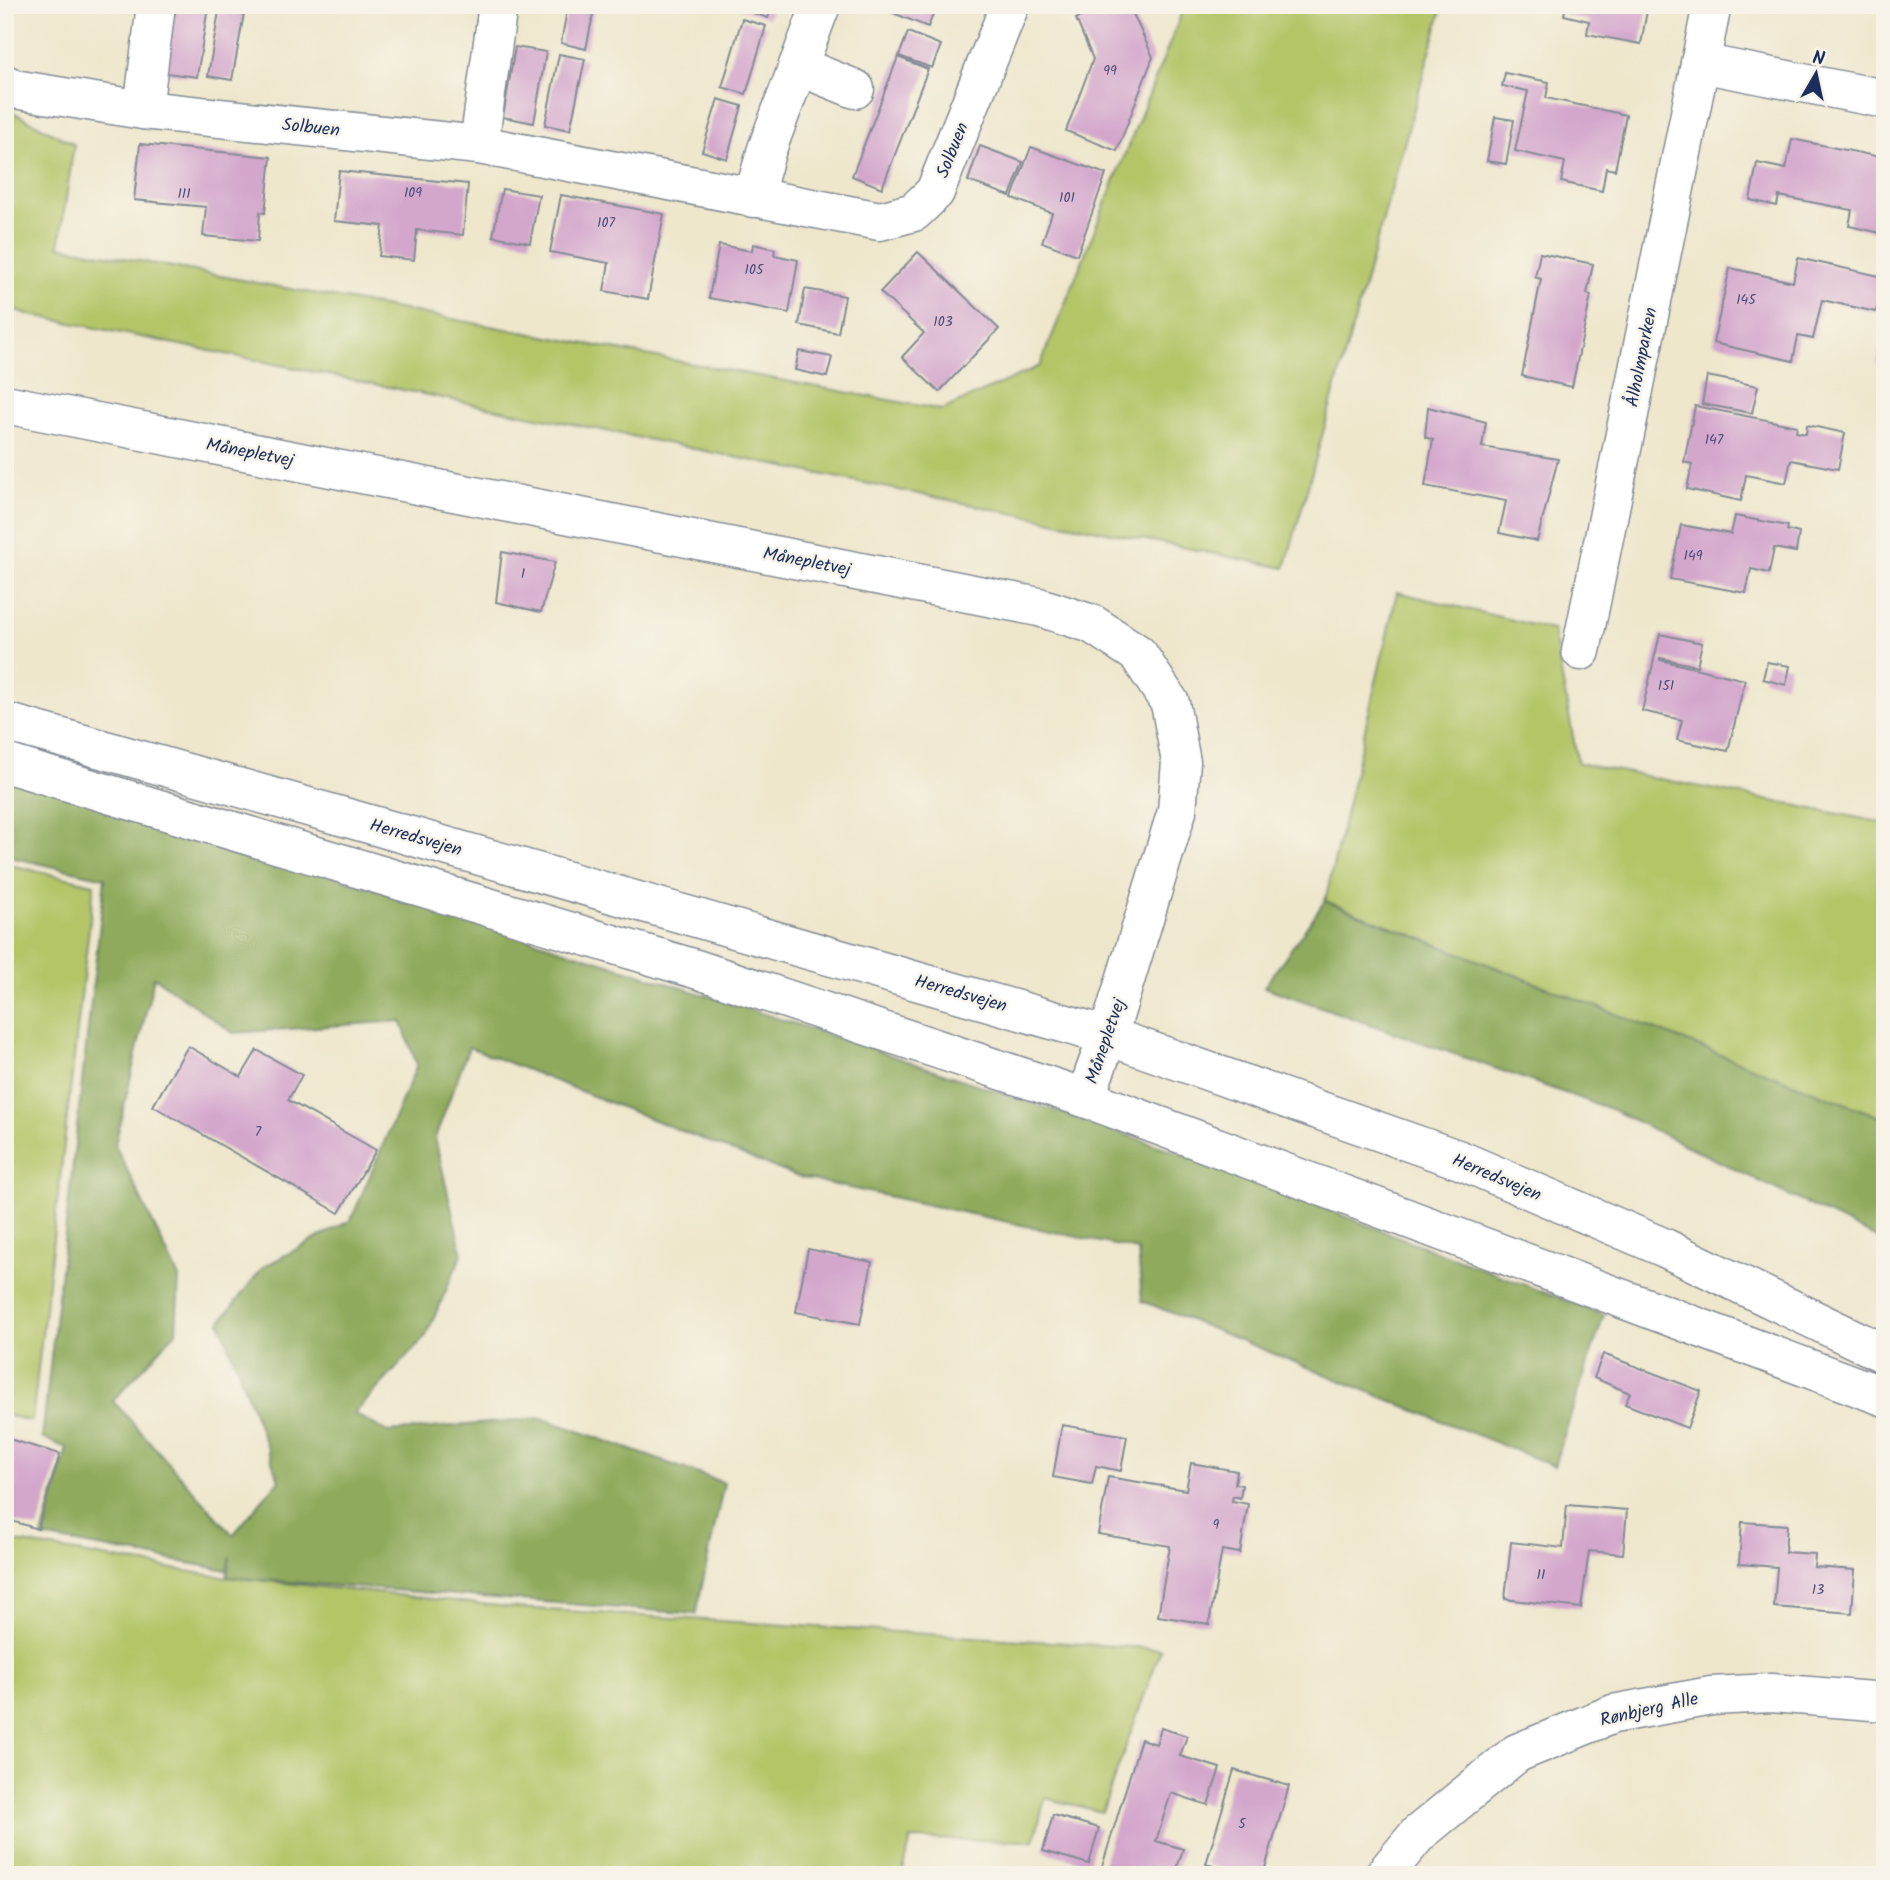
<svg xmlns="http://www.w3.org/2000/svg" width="1890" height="1880" font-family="Kalam,sans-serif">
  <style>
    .green { fill: #b4c568; stroke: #687a63; stroke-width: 2 }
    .forest { fill: #8faa5c; stroke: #556c5d; stroke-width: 2; fill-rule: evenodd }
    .building { fill: #d3a6cc }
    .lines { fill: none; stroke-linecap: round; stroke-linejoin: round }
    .minor-casing { stroke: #848b95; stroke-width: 41 }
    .minor { stroke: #fff; stroke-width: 38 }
    .labels { text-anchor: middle; stroke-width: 5; stroke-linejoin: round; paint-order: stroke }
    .number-label { font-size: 14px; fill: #494d7a }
    .street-label { font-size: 18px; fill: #1b2f5e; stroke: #f7f3e8 }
  </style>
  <rect width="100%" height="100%" fill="#f7f3e8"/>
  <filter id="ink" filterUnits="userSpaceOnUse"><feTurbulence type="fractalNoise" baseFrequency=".0143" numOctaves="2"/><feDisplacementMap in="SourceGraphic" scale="14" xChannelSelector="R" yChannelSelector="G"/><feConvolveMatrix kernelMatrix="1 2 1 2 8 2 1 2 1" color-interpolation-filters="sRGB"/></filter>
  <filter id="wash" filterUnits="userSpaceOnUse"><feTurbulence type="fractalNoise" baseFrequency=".00686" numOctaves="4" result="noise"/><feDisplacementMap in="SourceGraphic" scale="28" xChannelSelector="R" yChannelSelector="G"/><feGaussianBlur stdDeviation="1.57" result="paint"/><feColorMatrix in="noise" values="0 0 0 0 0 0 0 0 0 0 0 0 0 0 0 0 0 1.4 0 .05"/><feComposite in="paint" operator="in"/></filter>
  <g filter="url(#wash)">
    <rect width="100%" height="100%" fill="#eee7cc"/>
    <!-- green -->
    <g class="green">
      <path d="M 1185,5 L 1443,5 L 1285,568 L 22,313 L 5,303 L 5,108 L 74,144 L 59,246 L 942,410 L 1040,366 Z"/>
      <path d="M 1397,592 L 1553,630 L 1578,763 L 1885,823 L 1885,1119 L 1325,901 Z"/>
      <path d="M 5,864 L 94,884 L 32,1421 L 5,1415 Z"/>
      <path d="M 5,1540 L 209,1575 L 518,1608 L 1161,1649 L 1102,1812 L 1045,1798 L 1034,1841 L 911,1839 L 902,1875 L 5,1875 Z"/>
    </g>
    <!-- forest -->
    <g class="forest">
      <path d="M 5,776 L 146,816 L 833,1036 L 1168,1149 L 1604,1315 L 1554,1466 L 1142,1301 L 1138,1250 L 798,1177 L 469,1047 L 435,1138 L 462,1254 L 426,1336 L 354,1414 L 388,1432 L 542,1418 L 724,1483 L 696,1614 L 227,1577 L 230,1556 L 227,1570 L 42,1537 L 67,1448 L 42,1438 L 105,878 L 5,856 ZM 154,977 L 233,1033 L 401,1021 L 417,1065 L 351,1220 L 263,1267 L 220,1322 L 279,1480 L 233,1535 L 113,1401 L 176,1332 L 179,1278 L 115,1145 Z"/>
      <path d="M 1325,901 L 1885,1119 L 1885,1242 L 1613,1110 L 1264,987 Z"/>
    </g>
    <g id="blocks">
      <!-- building -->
      <g class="building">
        <path d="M 176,5 L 208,7 L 197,77 L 166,73 Z"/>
        <path d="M 220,5 L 245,8 L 232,80 L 208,76 Z"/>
        <path d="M 568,5 L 595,5 L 586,49 L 561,43 Z"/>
        <path d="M 729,5 L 773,5 L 768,18 Z"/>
        <path d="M 873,5 L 937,5 L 928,27 Z"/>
        <path d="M 1107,5 L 1129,5 L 1153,57 L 1117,151 L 1066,131 L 1093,59 L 1076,19 Z"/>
        <path d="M 1566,5 L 1648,5 L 1641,44 L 1587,34 L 1589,21 L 1564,15 Z"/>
        <path d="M 742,19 L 766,26 L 746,94 L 722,87 Z"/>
        <path d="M 908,32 L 941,45 L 932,68 L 899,56 Z"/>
        <path d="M 515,47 L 546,52 L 534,123 L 503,117 Z"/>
        <path d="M 559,54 L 585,59 L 570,130 L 545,125 Z"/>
        <path d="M 898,57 L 928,69 L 882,188 L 852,176 Z"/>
        <path d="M 1505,73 L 1549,82 L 1546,98 L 1626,115 L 1615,170 L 1606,168 L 1602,191 L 1561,182 L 1565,162 L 1515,151 L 1528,91 L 1502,86 Z"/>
        <path d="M 718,99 L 742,106 L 727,159 L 702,151 Z"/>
        <path d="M 1495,117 L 1514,120 L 1506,164 L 1487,161 Z"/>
        <path d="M 1792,139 L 1885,158 L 1885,234 L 1849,226 L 1852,210 L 1779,196 L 1777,206 L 1750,200 L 1757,163 L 1786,169 Z"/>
        <path d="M 140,144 L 271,157 L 265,213 L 260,212 L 258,241 L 203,236 L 206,207 L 134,200 Z"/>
        <path d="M 980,146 L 1023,162 L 1010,196 L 968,181 Z"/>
        <path d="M 1031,147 L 1106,174 L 1077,255 L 1042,242 L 1052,213 L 1012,198 Z"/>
        <path d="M 339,171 L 468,184 L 463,235 L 417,230 L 414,260 L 379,256 L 383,226 L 334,221 Z"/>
        <path d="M 502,189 L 539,195 L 530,243 L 493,236 Z"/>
        <path d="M 561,195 L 664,214 L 648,299 L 604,291 L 609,263 L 550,252 Z"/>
        <path d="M 753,244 L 775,249 L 774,255 L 798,260 L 789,313 L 709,298 L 719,245 L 752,251 Z"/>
        <path d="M 918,252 L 999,329 L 939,392 L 902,357 L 924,333 L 880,292 Z"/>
        <path d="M 1540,253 L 1593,264 L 1587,294 L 1591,295 L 1572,387 L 1522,376 L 1541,279 L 1535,277 Z"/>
        <path d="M 1798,258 L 1884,277 L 1876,312 L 1822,300 L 1813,339 L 1798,336 L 1793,361 L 1713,343 L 1730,268 L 1793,282 Z"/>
        <path d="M 805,289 L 845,296 L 838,333 L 799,325 Z"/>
        <path d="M 1880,349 L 1885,350 L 1885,365 L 1877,364 Z"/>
        <path d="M 799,351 L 832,357 L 827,377 L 795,370 Z"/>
        <path d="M 1707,376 L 1758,386 L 1752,413 L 1702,404 Z"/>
        <path d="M 1695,406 L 1797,426 L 1796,432 L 1806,434 L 1807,425 L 1845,433 L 1838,469 L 1791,460 L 1786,483 L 1746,475 L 1741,501 L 1687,489 L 1692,464 L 1684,462 Z"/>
        <path d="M 1428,407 L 1486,422 L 1482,447 L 1558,459 L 1537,541 L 1499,533 L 1506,501 L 1425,486 L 1433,440 L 1425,437 Z"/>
        <path d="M 1735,516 L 1788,526 L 1787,530 L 1799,533 L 1796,552 L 1774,548 L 1769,573 L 1751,569 L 1746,593 L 1670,579 L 1681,525 L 1731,534 Z"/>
        <path d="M 502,552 L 555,562 L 541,612 L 496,602 Z"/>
        <path d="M 1660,634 L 1702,643 L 1697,666 L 1660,658 L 1660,660 L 1745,680 L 1728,751 L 1677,740 L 1682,720 L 1642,711 Z"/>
        <path d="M 1767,662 L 1790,666 L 1786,685 L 1763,679 Z"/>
        <path d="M 188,1046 L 241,1077 L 257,1050 L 302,1075 L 288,1100 L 376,1150 L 339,1213 L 153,1106 Z"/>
        <path d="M 808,1249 L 872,1262 L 860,1324 L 796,1312 Z"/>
        <path d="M 1603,1354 L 1701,1391 L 1687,1428 L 1625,1404 L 1630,1393 L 1594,1378 Z"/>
        <path d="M 1062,1425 L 1127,1436 L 1121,1471 L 1096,1466 L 1092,1484 L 1053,1477 Z"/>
        <path d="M 5,1438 L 60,1454 L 38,1529 L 5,1519 Z"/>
        <path d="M 1191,1463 L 1237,1471 L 1235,1484 L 1242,1485 L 1240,1498 L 1233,1496 L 1232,1501 L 1248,1504 L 1240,1553 L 1222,1550 L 1209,1624 L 1158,1616 L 1170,1546 L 1098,1534 L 1108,1477 L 1186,1490 Z"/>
        <path d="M 1567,1505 L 1627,1510 L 1623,1554 L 1589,1551 L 1581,1608 L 1505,1599 L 1511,1542 L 1563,1548 Z"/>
        <path d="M 1742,1522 L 1787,1525 L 1785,1552 L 1815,1554 L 1814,1567 L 1855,1570 L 1852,1613 L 1774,1607 L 1777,1567 L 1739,1564 Z"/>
        <path d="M 1161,1728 L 1187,1736 L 1180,1756 L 1220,1768 L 1208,1805 L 1171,1793 L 1156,1841 L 1183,1849 L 1175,1875 L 1117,1875 L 1101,1870 L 1141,1739 L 1156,1744 Z"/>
        <path d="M 1234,1770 L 1289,1786 L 1263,1875 L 1242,1875 L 1206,1864 Z"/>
        <path d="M 1053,1815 L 1099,1828 L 1089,1864 L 1043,1851 Z"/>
      </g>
    </g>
  </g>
  <g filter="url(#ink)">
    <use href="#blocks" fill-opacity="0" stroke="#848b95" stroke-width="2"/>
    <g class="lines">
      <defs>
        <g id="minor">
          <path d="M 1700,63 L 1885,99"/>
          <path d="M 798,66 L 855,89"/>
          <path d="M 5,84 L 14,89 L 143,110 L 479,145 L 880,221 L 914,212 L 935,192 L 1010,5"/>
          <path d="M 143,110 L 156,5"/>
          <path d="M 479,145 L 498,5"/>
          <path d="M 753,198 L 767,149 L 821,5"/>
          <path d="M 5,404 L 1039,607 L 1092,624 L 1138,654 L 1170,703 L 1181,762 L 1177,811 L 1108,1036 L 1085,1098"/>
          <path d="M 1581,651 L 1712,5"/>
          <path d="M 5,722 L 362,822 L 1108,1036 L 1460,1160 L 1665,1248 L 1885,1354"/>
          <path d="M 5,763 L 699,970 L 1085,1098 L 1885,1397"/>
          <path d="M 1384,1875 L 1418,1834 L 1517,1753 L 1613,1714 L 1711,1696 L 1771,1693 L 1885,1702"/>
        </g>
      </defs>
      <!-- minor casing -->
      <use href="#minor" class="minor-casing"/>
      <!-- minor -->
      <use href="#minor" class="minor"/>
    </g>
  </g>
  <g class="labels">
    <!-- number labels -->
    <g class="number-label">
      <text x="1110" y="75">99</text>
      <text x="413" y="197">109</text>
      <text x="184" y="198">111</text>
      <text x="1067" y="202">101</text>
      <text x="606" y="227">107</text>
      <text x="754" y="274">105</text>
      <text x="1746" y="304">145</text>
      <text x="943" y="326">103</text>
      <text x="1714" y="444">147</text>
      <text x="1693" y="560">149</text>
      <text x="523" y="578">1</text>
      <text x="1666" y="690">151</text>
      <text x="258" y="1136">7</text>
      <text x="1216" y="1529">9</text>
      <text x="1541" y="1579">11</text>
      <text x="1818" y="1594">13</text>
      <text x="1242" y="1828">5</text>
    </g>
    <!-- street labels -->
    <g class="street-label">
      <text transform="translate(311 127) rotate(6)" y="6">Solbuen</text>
      <text transform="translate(952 150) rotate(-68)" y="6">Solbuen</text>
      <text transform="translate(1641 357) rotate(-79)" y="6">Ålholmparken</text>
      <text transform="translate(250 452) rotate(11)" y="6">Månepletvej</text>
      <text transform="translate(807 561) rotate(11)" y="6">Månepletvej</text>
      <text transform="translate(416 837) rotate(16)" y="6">Herredsvejen</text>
      <text transform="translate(961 993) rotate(16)" y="6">Herredsvejen</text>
      <text transform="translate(1105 1041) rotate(-71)" y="6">Månepletvej</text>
      <text transform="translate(1497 1177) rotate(23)" y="6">Herredsvejen</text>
      <text transform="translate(1649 1709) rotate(-13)" y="6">Rønbjerg Alle</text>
    </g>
  </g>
  <!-- margin -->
  <rect width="1890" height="1880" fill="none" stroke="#f7f3e8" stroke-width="28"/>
  <!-- north arrow -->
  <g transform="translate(1816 74) rotate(9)" stroke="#f7f3e8" stroke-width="5" paint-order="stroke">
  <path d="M0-5L12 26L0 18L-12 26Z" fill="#1b2f5e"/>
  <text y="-10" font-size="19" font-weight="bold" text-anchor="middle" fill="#1b2f5e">N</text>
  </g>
</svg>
